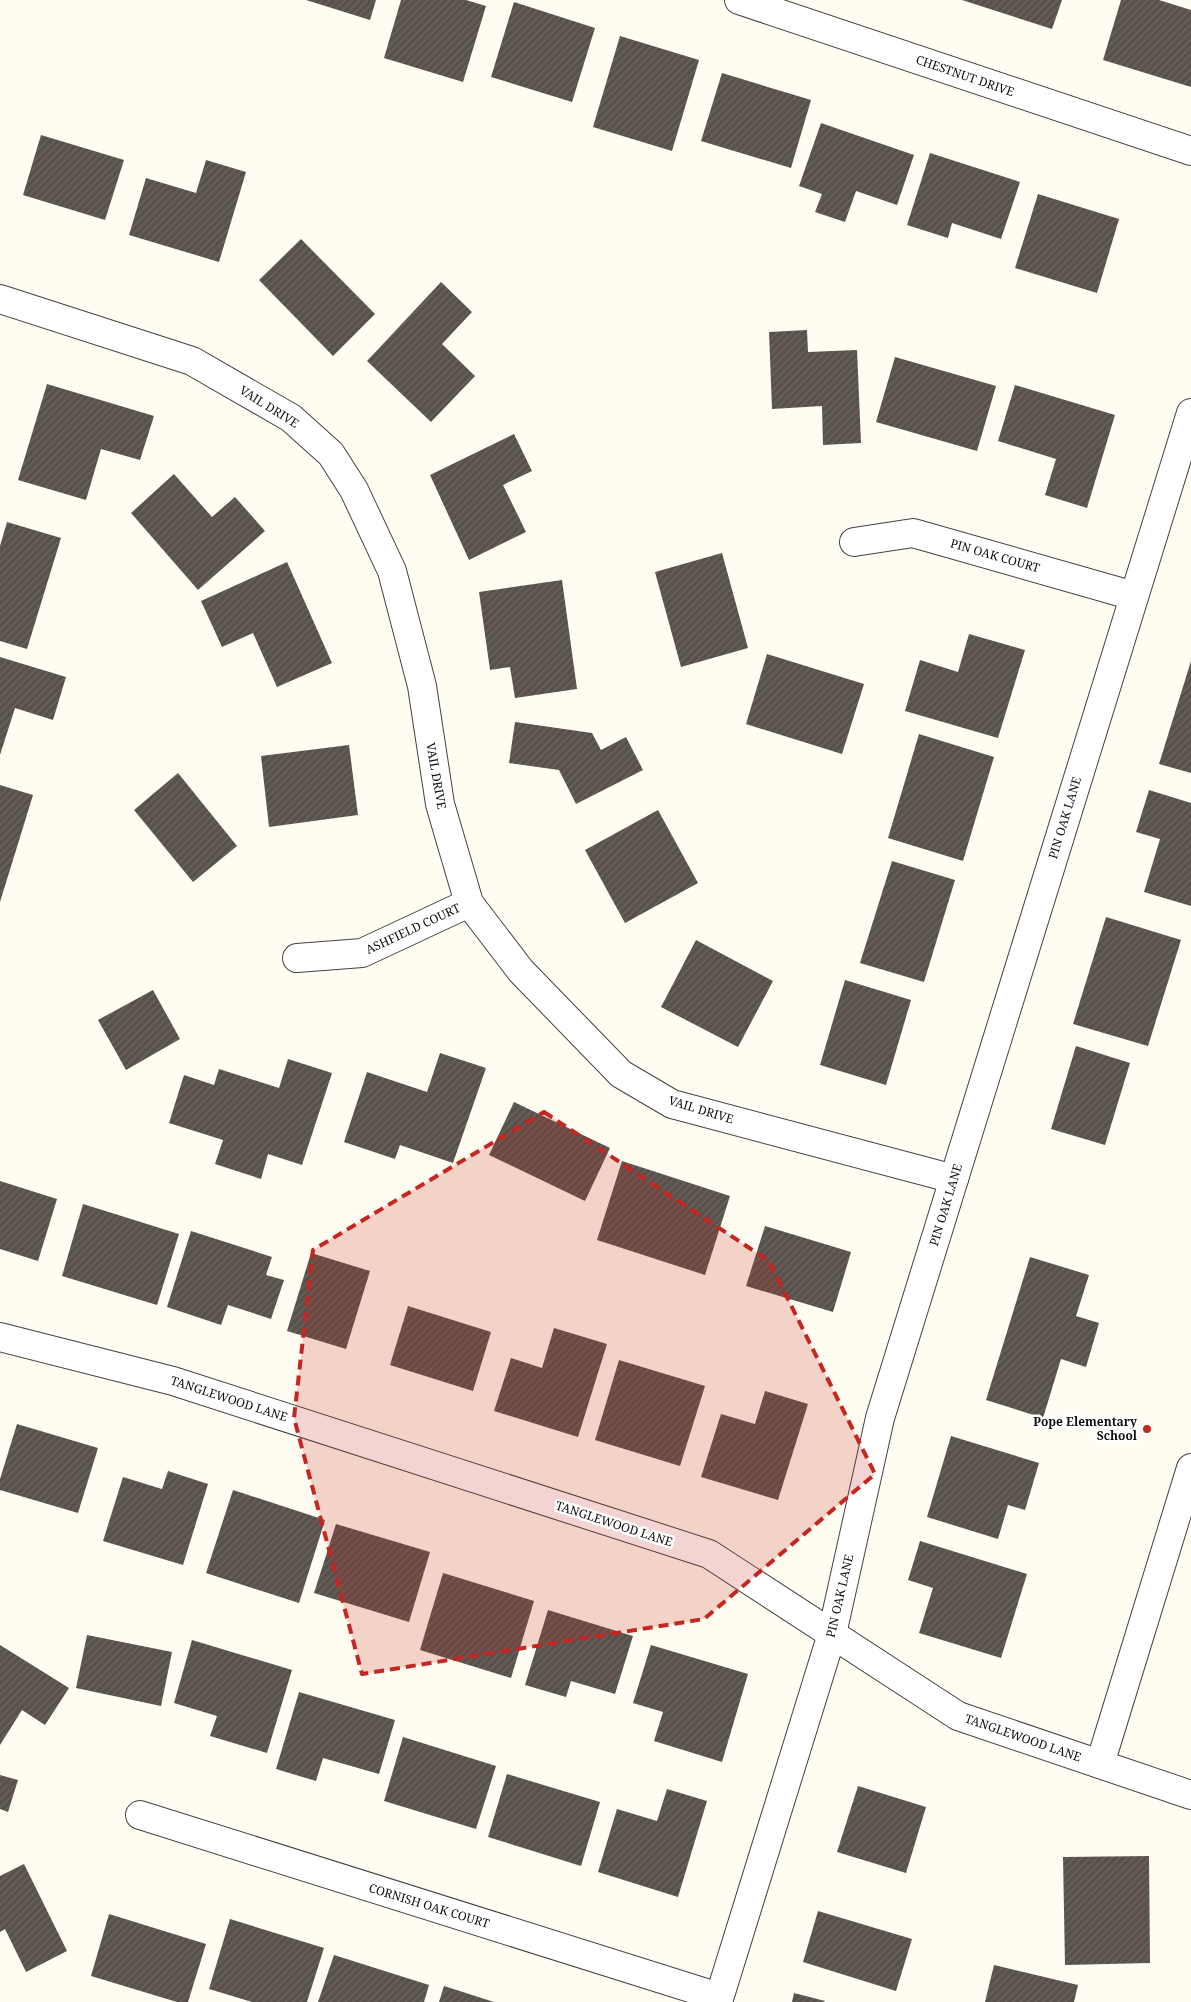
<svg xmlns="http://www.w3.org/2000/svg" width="1191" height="2002" font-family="'Noto Serif',serif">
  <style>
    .building { fill: url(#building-hatch) }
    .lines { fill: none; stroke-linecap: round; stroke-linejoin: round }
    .minor-casing { stroke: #424242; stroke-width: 30 }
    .minor { stroke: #fff; stroke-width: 28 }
    .marked { fill: #c42622; fill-opacity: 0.2; stroke: #c42622; stroke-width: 4; stroke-dasharray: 10 6; stroke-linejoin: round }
    .poi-dot { fill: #c42622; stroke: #fff; stroke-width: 2 }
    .labels { text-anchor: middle; stroke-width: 5; stroke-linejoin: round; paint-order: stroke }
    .street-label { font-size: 12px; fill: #0f0f0f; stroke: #fff }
    .poi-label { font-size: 12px; font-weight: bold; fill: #0f0f0f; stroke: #fff; text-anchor: end }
  </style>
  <defs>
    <pattern id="building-hatch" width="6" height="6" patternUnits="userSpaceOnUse" patternTransform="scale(1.25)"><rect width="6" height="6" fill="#58514b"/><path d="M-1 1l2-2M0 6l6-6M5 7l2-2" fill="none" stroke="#6b6561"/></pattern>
  </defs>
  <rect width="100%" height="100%" fill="#fffdf1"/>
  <!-- building -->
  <g class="building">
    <path d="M 306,0 L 376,0 L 370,20 Z"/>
    <path d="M 401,0 L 466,0 L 486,6 L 463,82 L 384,58 Z"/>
    <path d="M 962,0 L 1062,0 L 1052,29 Z"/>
    <path d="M 1121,0 L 1159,0 L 1191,10 L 1191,87 L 1103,60 Z"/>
    <path d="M 514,2 L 595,28 L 572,102 L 491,77 Z"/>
    <path d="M 620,36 L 699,60 L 672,151 L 593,127 Z"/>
    <path d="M 722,73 L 811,100 L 791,168 L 701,141 Z"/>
    <path d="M 821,123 L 914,155 L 897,205 L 856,191 L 845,222 L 815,212 L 822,194 L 799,186 Z"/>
    <path d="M 41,135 L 124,160 L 105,220 L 23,195 Z"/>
    <path d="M 930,153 L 1020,182 L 1001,239 L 952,223 L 948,238 L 907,225 Z"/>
    <path d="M 206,160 L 246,172 L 219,262 L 129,235 L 146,178 L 196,193 Z"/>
    <path d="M 1038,194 L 1119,219 L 1097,293 L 1015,268 Z"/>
    <path d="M 301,239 L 375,314 L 333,356 L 259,280 Z"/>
    <path d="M 441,282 L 472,312 L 442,344 L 475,376 L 431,422 L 367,361 Z"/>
    <path d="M 807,330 L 808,352 L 857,350 L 861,443 L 823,445 L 822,406 L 772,409 L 769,332 Z"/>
    <path d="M 895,357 L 996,386 L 977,451 L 876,422 Z"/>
    <path d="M 47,384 L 154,416 L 140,460 L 101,449 L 86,500 L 18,480 Z"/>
    <path d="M 1015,385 L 1115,415 L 1087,508 L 1045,495 L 1056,459 L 998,441 Z"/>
    <path d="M 514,434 L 532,471 L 503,485 L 526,532 L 469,560 L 430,475 Z"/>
    <path d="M 174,474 L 212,517 L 235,497 L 265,531 L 198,590 L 131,513 Z"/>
    <path d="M 7,522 L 61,538 L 27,649 L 0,641 L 0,546 Z"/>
    <path d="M 722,553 L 748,648 L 681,667 L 655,572 Z"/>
    <path d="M 287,562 L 332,663 L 277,687 L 253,633 L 222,647 L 201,601 Z"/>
    <path d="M 562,580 L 577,689 L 515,698 L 510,667 L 490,670 L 479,592 Z"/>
    <path d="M 969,634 L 1025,650 L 998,738 L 905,711 L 920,660 L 958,672 Z"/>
    <path d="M 767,654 L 864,684 L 842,754 L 746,724 Z"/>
    <path d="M 0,657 L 66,677 L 53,720 L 15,708 L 0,755 Z"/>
    <path d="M 1191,661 L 1191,773 L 1159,764 Z"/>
    <path d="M 515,722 L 592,733 L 601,750 L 626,737 L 643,770 L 576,804 L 559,770 L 509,763 Z"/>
    <path d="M 919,734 L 994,757 L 963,861 L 888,838 Z"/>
    <path d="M 349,745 L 358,815 L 269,827 L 261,756 Z"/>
    <path d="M 178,773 L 237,846 L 193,882 L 134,810 Z"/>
    <path d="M 0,785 L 33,795 L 0,902 Z"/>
    <path d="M 1149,790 L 1191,803 L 1191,906 L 1144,892 L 1160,839 L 1136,832 Z"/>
    <path d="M 658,810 L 698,883 L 625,923 L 585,850 Z"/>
    <path d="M 892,861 L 955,880 L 924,982 L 860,963 Z"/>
    <path d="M 1106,917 L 1181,940 L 1148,1046 L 1073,1024 Z"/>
    <path d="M 696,940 L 773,981 L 738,1047 L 661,1007 Z"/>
    <path d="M 845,980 L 911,1000 L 886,1085 L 820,1065 Z"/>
    <path d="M 153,990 L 180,1039 L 126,1070 L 98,1020 Z"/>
    <path d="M 1076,1046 L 1130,1063 L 1105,1145 L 1051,1129 Z"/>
    <path d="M 440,1053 L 486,1068 L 453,1163 L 400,1145 L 395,1159 L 344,1142 L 367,1072 L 427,1092 Z"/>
    <path d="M 288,1059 L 332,1073 L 302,1165 L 268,1154 L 261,1179 L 215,1164 L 223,1140 L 169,1123 L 184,1075 L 214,1085 L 219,1069 L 279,1088 Z"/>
    <path d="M 514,1102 L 610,1148 L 585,1201 L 489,1155 Z"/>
    <path d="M 622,1161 L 730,1196 L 705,1275 L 597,1240 Z"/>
    <path d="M 0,1181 L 57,1199 L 38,1261 L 0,1249 Z"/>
    <path d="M 83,1204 L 179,1234 L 157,1305 L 62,1276 Z"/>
    <path d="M 765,1226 L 851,1252 L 833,1312 L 746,1286 Z"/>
    <path d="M 191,1231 L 272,1257 L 266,1275 L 284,1280 L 271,1319 L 228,1305 L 221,1325 L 167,1307 Z"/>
    <path d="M 311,1253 L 370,1271 L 346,1349 L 287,1331 Z"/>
    <path d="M 1030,1257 L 1089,1275 L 1076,1316 L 1099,1323 L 1086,1367 L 1061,1359 L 1043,1418 L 986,1400 Z"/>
    <path d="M 408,1306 L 491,1332 L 473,1391 L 390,1365 Z"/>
    <path d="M 554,1328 L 607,1344 L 578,1437 L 494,1411 L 511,1358 L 542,1368 Z"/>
    <path d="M 619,1360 L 705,1386 L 680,1466 L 595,1440 Z"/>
    <path d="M 765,1391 L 808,1404 L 778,1500 L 701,1477 L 721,1414 L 755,1424 Z"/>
    <path d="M 17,1424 L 98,1448 L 78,1513 L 0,1490 L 0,1479 Z"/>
    <path d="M 951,1436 L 1039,1463 L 1025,1510 L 1008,1505 L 998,1539 L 927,1517 Z"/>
    <path d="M 168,1471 L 208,1484 L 183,1565 L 103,1541 L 123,1477 L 162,1489 Z"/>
    <path d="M 233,1490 L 325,1520 L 299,1603 L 206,1573 Z"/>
    <path d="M 336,1524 L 430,1552 L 409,1622 L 314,1593 Z"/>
    <path d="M 920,1541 L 1027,1574 L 1001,1658 L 919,1633 L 933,1588 L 908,1580 Z"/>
    <path d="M 443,1573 L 534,1601 L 511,1678 L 420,1650 Z"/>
    <path d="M 548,1610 L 633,1636 L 615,1694 L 571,1681 L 566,1697 L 525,1685 Z"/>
    <path d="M 87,1635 L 172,1652 L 161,1706 L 76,1688 Z"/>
    <path d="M 192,1640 L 292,1670 L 267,1753 L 210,1736 L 217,1716 L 174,1703 Z"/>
    <path d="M 0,1645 L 69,1688 L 45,1725 L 22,1710 L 0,1745 Z"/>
    <path d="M 651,1645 L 748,1674 L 722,1762 L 654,1741 L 663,1712 L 633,1703 Z"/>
    <path d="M 299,1692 L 395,1720 L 379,1774 L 323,1758 L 316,1781 L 276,1769 Z"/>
    <path d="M 403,1737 L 496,1766 L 476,1829 L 384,1801 Z"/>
    <path d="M 507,1774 L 600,1802 L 581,1866 L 488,1837 Z"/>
    <path d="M 0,1775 L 18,1780 L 8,1812 L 0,1809 Z"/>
    <path d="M 858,1786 L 926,1807 L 906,1873 L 837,1852 Z"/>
    <path d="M 667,1789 L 707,1801 L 678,1897 L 598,1872 L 617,1809 L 657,1821 Z"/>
    <path d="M 1149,1856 L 1150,1963 L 1065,1965 L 1063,1857 Z"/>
    <path d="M 24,1864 L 67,1951 L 26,1972 L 5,1929 L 0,1932 L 0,1876 Z"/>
    <path d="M 818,1911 L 912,1939 L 896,1991 L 803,1962 Z"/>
    <path d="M 109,1914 L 206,1944 L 188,2002 L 177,2002 L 91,1976 Z"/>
    <path d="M 230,1919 L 324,1948 L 307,2002 L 252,2002 L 209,1989 Z"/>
    <path d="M 334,1955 L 429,1985 L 424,2002 L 318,2002 Z"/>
    <path d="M 994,1965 L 1078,1985 L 1074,2002 L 985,2002 Z"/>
    <path d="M 444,1986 L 494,2002 L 439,2002 Z"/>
    <path d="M 794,1993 L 825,2001 L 824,2002 L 792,2002 Z"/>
  </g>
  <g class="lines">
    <defs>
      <g id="minor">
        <path d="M 739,0 L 1191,151"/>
        <path d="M 0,299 L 192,361 L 291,418 L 331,454 L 354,490 L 392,571 L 422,686 L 440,804 L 469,903 L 521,971 L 621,1074 L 672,1104 L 954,1179"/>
        <path d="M 854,542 L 913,533 L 1134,596"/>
        <path d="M 297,958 L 362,953 L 469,903"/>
        <path d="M 0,1337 L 173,1381 L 709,1554 L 958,1716 L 1191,1795"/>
        <path d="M 1100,1764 L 1191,1468"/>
        <path d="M 140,1815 L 719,1997"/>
        <path d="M 718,2002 L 832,1634 L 880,1418 L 1191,413"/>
      </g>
    </defs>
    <!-- minor casing -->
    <use href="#minor" class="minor-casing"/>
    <!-- minor -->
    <use href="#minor" class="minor"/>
  </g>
  <!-- marked area -->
  <path class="marked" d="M 544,1112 L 769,1261 L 875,1474 L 704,1619 L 362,1674 L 294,1418 L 313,1250 Z"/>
  <!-- markers -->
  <circle class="poi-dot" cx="1147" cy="1429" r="5"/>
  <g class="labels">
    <!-- street labels -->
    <g class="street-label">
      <text transform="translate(965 76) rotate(19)" y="4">CHESTNUT DRIVE</text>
      <text transform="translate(269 407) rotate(32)" y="4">VAIL DRIVE</text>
      <text transform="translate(995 556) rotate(16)" y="4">PIN OAK COURT</text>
      <text transform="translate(436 776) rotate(80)" y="4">VAIL DRIVE</text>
      <text transform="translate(1065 818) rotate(-73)" y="4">PIN OAK LANE</text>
      <text transform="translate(413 929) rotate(-25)" y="4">ASHFIELD COURT</text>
      <text transform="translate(701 1110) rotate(17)" y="4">VAIL DRIVE</text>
      <text transform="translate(946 1205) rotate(-73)" y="4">PIN OAK LANE</text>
      <text transform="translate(229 1399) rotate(18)" y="4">TANGLEWOOD LANE</text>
      <text transform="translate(614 1524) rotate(18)" y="4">TANGLEWOOD LANE</text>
      <text transform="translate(840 1596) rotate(-77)" y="4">PIN OAK LANE</text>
      <text transform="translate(1023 1738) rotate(19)" y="4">TANGLEWOOD LANE</text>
      <text transform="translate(429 1906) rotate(17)" y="4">CORNISH OAK COURT</text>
    </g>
    <!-- poi labels -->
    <g class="poi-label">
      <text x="1137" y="1426">Pope Elementary<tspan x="1137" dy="14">School</tspan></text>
    </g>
  </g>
</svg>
